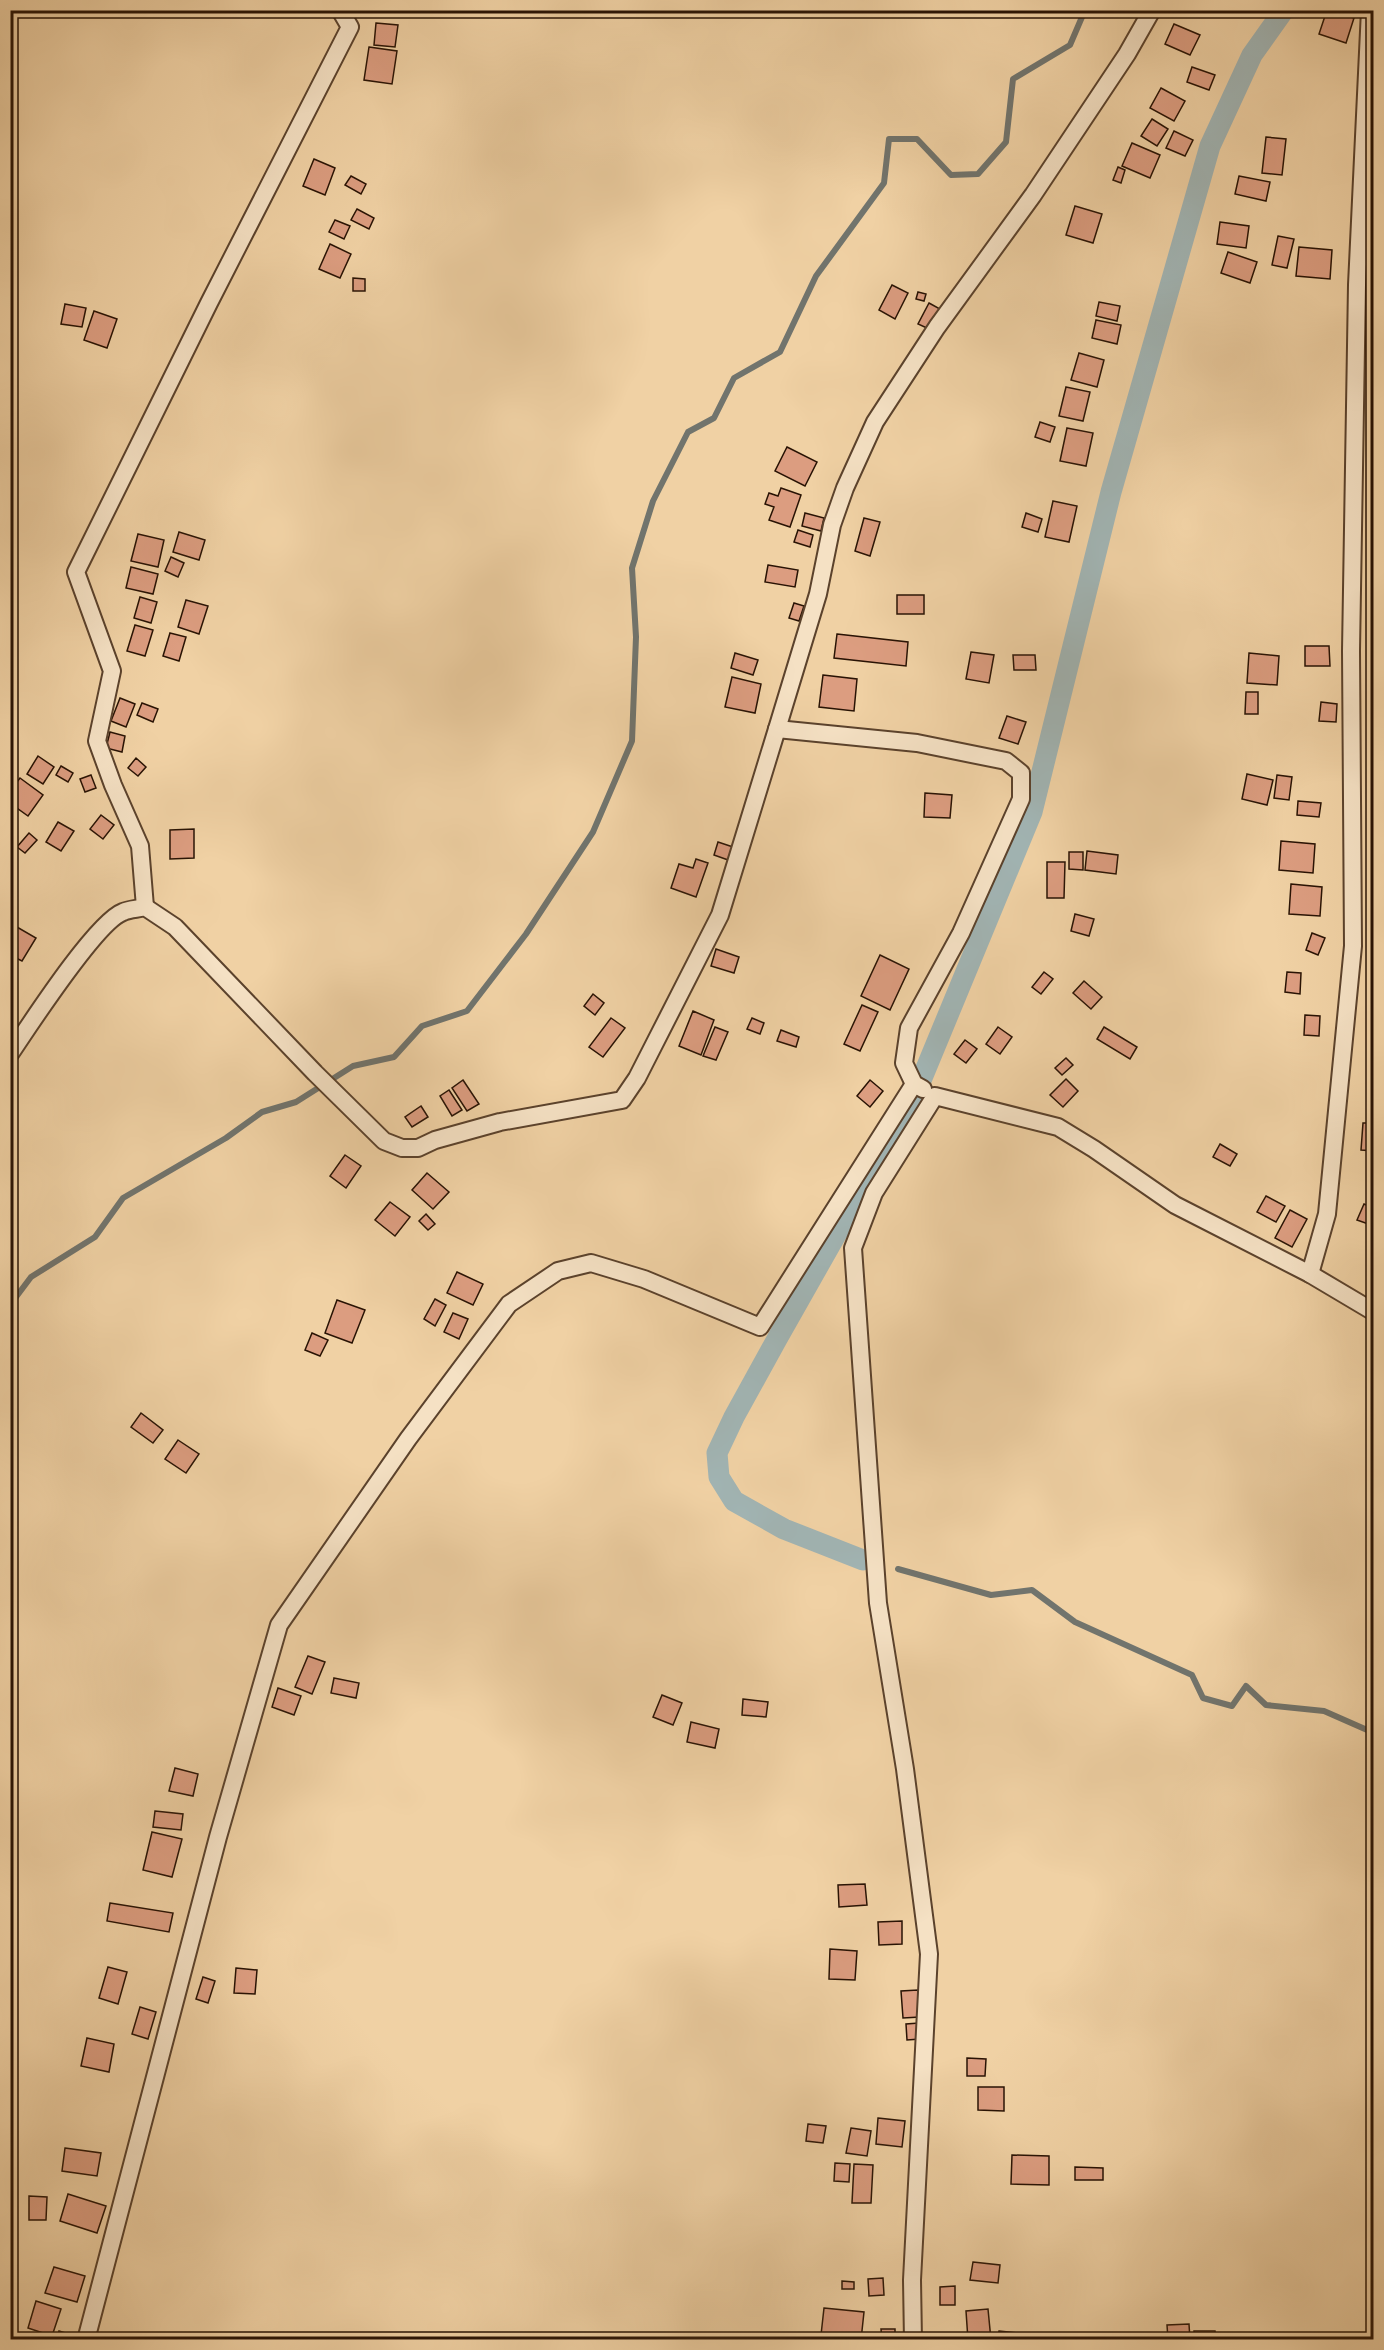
<svg xmlns="http://www.w3.org/2000/svg" width="1384" height="2350" font-family="'IM FELL Double Pica',serif">
  <style>
    .lines { fill: none; stroke-linecap: round; stroke-linejoin: round }
    .stream { stroke: #71746d; stroke-width: 6 }
    .canal { stroke: #a1b4b3; stroke-width: 21 }
    .building { fill: #dc9d80; stroke: #291304; stroke-width: 1.5 }
    .minor-casing { stroke: #5b422c; stroke-width: 20 }
    .minor { stroke: #f5e1c4; stroke-width: 16 }
  </style>
  <rect width="100%" height="100%" fill="#f0d1a4"/>
  <filter id="stains"><feTurbulence type="fractalNoise" baseFrequency=".00333" numOctaves="4"/><feColorMatrix values="0 0 0 0 .2 0 0 0 0 .09 0 0 0 0 .02 0 0 0 .5 -.17"/></filter>
  <radialGradient id="worn" r=".72"><stop offset=".6" stop-color="#630" stop-opacity="0"/><stop offset="1" stop-color="#630" stop-opacity=".3"/></radialGradient>
  <g class="lines">
    <!-- stream -->
    <g class="stream">
      <path d="M 10,1305 L 31,1277 L 95,1237 L 123,1198 L 226,1138 L 262,1112 L 296,1102 L 353,1066 L 394,1057 L 422,1026 L 467,1011 L 526,934 L 593,832 L 632,741 L 636,637 L 632,568 L 653,501 L 688,432 L 714,418 L 734,378 L 780,352 L 816,276 L 884,183 L 889,139 L 917,139 L 951,175 L 978,174 L 1006,142 L 1013,79 L 1070,45 L 1085,10"/>
      <path d="M 898,1569 L 991,1595 L 1032,1590 L 1075,1622 L 1192,1675 L 1203,1698 L 1232,1706 L 1246,1686 L 1266,1705 L 1324,1711 L 1374,1733"/>
    </g>
    <!-- canal -->
    <path class="canal" d="M 863,1560 L 784,1529 L 734,1501 L 719,1477 L 717,1453 L 734,1417 L 777,1339 L 915,1095 L 1032,812 L 1111,492 L 1210,146 L 1252,55 L 1284,10"/>
  </g>
  <!-- building -->
  <g class="building">
    <path d="M 397,10 L 409,10 L 408,16 L 397,14 Z"/>
    <path d="M 1327,10 L 1354,18 L 1346,43 L 1319,34 Z"/>
    <path d="M 376,23 L 398,25 L 395,47 L 374,45 Z"/>
    <path d="M 1174,24 L 1200,35 L 1190,55 L 1165,44 Z"/>
    <path d="M 369,47 L 397,51 L 392,84 L 364,80 Z"/>
    <path d="M 1192,67 L 1215,75 L 1209,90 L 1187,82 Z"/>
    <path d="M 1161,88 L 1185,101 L 1174,121 L 1150,108 Z"/>
    <path d="M 1152,119 L 1168,129 L 1157,146 L 1141,136 Z"/>
    <path d="M 1174,131 L 1193,140 L 1185,156 L 1166,148 Z"/>
    <path d="M 1266,137 L 1286,139 L 1282,175 L 1262,173 Z"/>
    <path d="M 1132,143 L 1160,155 L 1150,178 L 1122,166 Z"/>
    <path d="M 314,159 L 335,168 L 325,195 L 303,186 Z"/>
    <path d="M 1118,167 L 1125,170 L 1121,183 L 1113,180 Z"/>
    <path d="M 351,176 L 366,184 L 361,194 L 345,185 Z"/>
    <path d="M 1239,176 L 1270,182 L 1266,201 L 1235,194 Z"/>
    <path d="M 1075,206 L 1102,214 L 1093,243 L 1066,235 Z"/>
    <path d="M 357,209 L 374,218 L 369,229 L 351,220 Z"/>
    <path d="M 335,220 L 350,226 L 344,239 L 329,232 Z"/>
    <path d="M 1220,222 L 1249,226 L 1246,248 L 1217,244 Z"/>
    <path d="M 1278,236 L 1294,239 L 1287,268 L 1272,265 Z"/>
    <path d="M 330,244 L 351,254 L 340,278 L 319,269 Z"/>
    <path d="M 1299,247 L 1332,250 L 1330,279 L 1296,276 Z"/>
    <path d="M 1228,252 L 1257,262 L 1250,283 L 1221,273 Z"/>
    <path d="M 353,278 L 365,279 L 365,291 L 353,291 Z"/>
    <path d="M 892,285 L 908,293 L 895,319 L 879,310 Z"/>
    <path d="M 918,292 L 926,294 L 924,301 L 916,299 Z"/>
    <path d="M 1099,302 L 1120,306 L 1117,321 L 1096,316 Z"/>
    <path d="M 929,303 L 940,309 L 929,329 L 918,324 Z"/>
    <path d="M 65,304 L 86,308 L 82,327 L 61,324 Z"/>
    <path d="M 94,311 L 117,319 L 107,348 L 84,340 Z"/>
    <path d="M 1096,320 L 1121,325 L 1117,344 L 1092,338 Z"/>
    <path d="M 1079,353 L 1104,360 L 1097,387 L 1071,380 Z"/>
    <path d="M 1066,387 L 1090,392 L 1083,421 L 1059,416 Z"/>
    <path d="M 1040,422 L 1055,427 L 1050,442 L 1035,437 Z"/>
    <path d="M 1067,428 L 1093,433 L 1086,466 L 1060,461 Z"/>
    <path d="M 787,447 L 817,462 L 805,486 L 775,471 Z"/>
    <path d="M 781,488 L 801,495 L 790,527 L 769,520 L 774,507 L 765,504 L 769,493 L 778,496 Z"/>
    <path d="M 1053,501 L 1077,506 L 1069,542 L 1045,537 Z"/>
    <path d="M 1370,511 L 1374,511 L 1374,531 L 1368,531 Z"/>
    <path d="M 805,513 L 824,518 L 821,531 L 802,526 Z"/>
    <path d="M 1026,513 L 1042,519 L 1038,532 L 1022,527 Z"/>
    <path d="M 864,518 L 880,522 L 870,556 L 855,551 Z"/>
    <path d="M 798,530 L 813,535 L 810,547 L 794,542 Z"/>
    <path d="M 179,532 L 205,540 L 199,560 L 173,552 Z"/>
    <path d="M 138,534 L 164,540 L 158,567 L 131,561 Z"/>
    <path d="M 171,557 L 184,563 L 178,577 L 165,571 Z"/>
    <path d="M 768,565 L 798,570 L 795,587 L 765,582 Z"/>
    <path d="M 131,567 L 158,574 L 153,594 L 126,588 Z"/>
    <rect x="897" y="595" width="27" height="19"/>
    <path d="M 140,597 L 157,602 L 151,623 L 134,618 Z"/>
    <path d="M 186,600 L 208,606 L 199,634 L 178,627 Z"/>
    <path d="M 794,603 L 804,606 L 799,621 L 789,618 Z"/>
    <path d="M 135,625 L 153,630 L 145,656 L 127,651 Z"/>
    <path d="M 170,633 L 186,637 L 179,661 L 163,656 Z"/>
    <path d="M 837,634 L 908,642 L 906,666 L 834,658 Z"/>
    <path d="M 1305,646 L 1329,646 L 1330,666 L 1305,666 Z"/>
    <path d="M 971,652 L 994,655 L 989,683 L 966,679 Z"/>
    <path d="M 735,653 L 758,660 L 753,675 L 731,668 Z"/>
    <path d="M 1249,653 L 1279,656 L 1277,685 L 1247,683 Z"/>
    <path d="M 1013,655 L 1035,655 L 1036,670 L 1014,670 Z"/>
    <path d="M 1371,661 L 1374,661 L 1374,688 L 1368,688 Z"/>
    <path d="M 823,675 L 857,679 L 854,711 L 819,707 Z"/>
    <path d="M 732,677 L 761,684 L 755,713 L 725,707 Z"/>
    <path d="M 1246,692 L 1258,692 L 1258,714 L 1245,714 Z"/>
    <path d="M 120,698 L 135,704 L 126,727 L 111,721 Z"/>
    <path d="M 1321,702 L 1337,704 L 1336,722 L 1319,721 Z"/>
    <path d="M 142,703 L 158,709 L 153,722 L 137,715 Z"/>
    <path d="M 1368,715 L 1374,715 L 1374,733 L 1369,733 Z"/>
    <path d="M 1007,716 L 1026,722 L 1018,744 L 999,738 Z"/>
    <path d="M 110,732 L 125,736 L 122,752 L 106,748 Z"/>
    <path d="M 38,756 L 54,767 L 43,784 L 27,774 Z"/>
    <path d="M 136,758 L 146,767 L 138,776 L 128,768 Z"/>
    <path d="M 61,766 L 73,773 L 68,782 L 56,775 Z"/>
    <path d="M 1247,774 L 1273,780 L 1267,805 L 1242,799 Z"/>
    <path d="M 91,775 L 96,788 L 85,792 L 80,779 Z"/>
    <path d="M 1277,775 L 1292,777 L 1289,800 L 1274,798 Z"/>
    <path d="M 20,778 L 43,795 L 28,816 L 10,803 L 10,791 Z"/>
    <path d="M 925,793 L 952,795 L 950,818 L 924,817 Z"/>
    <path d="M 1298,801 L 1321,803 L 1319,817 L 1297,815 Z"/>
    <path d="M 101,815 L 114,825 L 103,839 L 90,829 Z"/>
    <path d="M 58,822 L 74,831 L 61,851 L 46,842 Z"/>
    <path d="M 194,829 L 194,858 L 170,859 L 170,830 Z"/>
    <path d="M 29,833 L 37,840 L 25,853 L 17,847 Z"/>
    <path d="M 1281,841 L 1315,844 L 1313,873 L 1279,870 Z"/>
    <path d="M 718,842 L 736,848 L 731,861 L 714,855 Z"/>
    <path d="M 1087,851 L 1118,855 L 1116,874 L 1085,870 Z"/>
    <path d="M 1069,852 L 1083,852 L 1083,870 L 1069,869 Z"/>
    <path d="M 696,859 L 708,863 L 696,897 L 671,888 L 679,864 L 693,868 Z"/>
    <path d="M 1047,862 L 1065,862 L 1064,898 L 1047,898 Z"/>
    <path d="M 1291,884 L 1322,887 L 1320,916 L 1289,914 Z"/>
    <path d="M 1075,914 L 1094,919 L 1089,936 L 1071,931 Z"/>
    <path d="M 10,923 L 36,938 L 22,961 L 10,955 Z"/>
    <path d="M 1312,933 L 1325,938 L 1318,955 L 1306,950 Z"/>
    <path d="M 716,949 L 739,957 L 734,973 L 711,966 Z"/>
    <path d="M 880,955 L 909,969 L 890,1010 L 861,996 Z"/>
    <path d="M 1044,972 L 1053,979 L 1041,994 L 1032,987 Z"/>
    <path d="M 1287,972 L 1301,973 L 1300,994 L 1285,992 Z"/>
    <path d="M 1084,981 L 1102,997 L 1091,1009 L 1073,993 Z"/>
    <path d="M 593,994 L 604,1003 L 595,1015 L 584,1006 Z"/>
    <path d="M 862,1005 L 878,1012 L 860,1051 L 844,1044 Z"/>
    <path d="M 693,1011 L 714,1020 L 701,1055 L 679,1046 Z"/>
    <path d="M 1305,1015 L 1320,1016 L 1319,1036 L 1304,1035 Z"/>
    <path d="M 611,1018 L 625,1028 L 603,1057 L 589,1047 Z"/>
    <path d="M 752,1018 L 764,1023 L 760,1034 L 747,1029 Z"/>
    <path d="M 715,1027 L 728,1032 L 716,1060 L 703,1056 Z"/>
    <path d="M 998,1027 L 1012,1037 L 1000,1054 L 986,1044 Z"/>
    <path d="M 1104,1027 L 1137,1047 L 1130,1059 L 1097,1039 Z"/>
    <path d="M 781,1030 L 799,1037 L 796,1047 L 777,1041 Z"/>
    <path d="M 965,1040 L 977,1049 L 966,1063 L 954,1054 Z"/>
    <path d="M 1066,1058 L 1073,1065 L 1062,1075 L 1055,1068 Z"/>
    <path d="M 1066,1079 L 1078,1091 L 1063,1107 L 1050,1095 Z"/>
    <path d="M 463,1080 L 479,1104 L 467,1111 L 452,1088 Z"/>
    <path d="M 870,1080 L 883,1091 L 870,1107 L 857,1096 Z"/>
    <path d="M 449,1090 L 462,1110 L 452,1116 L 440,1096 Z"/>
    <path d="M 421,1106 L 428,1117 L 412,1127 L 405,1117 Z"/>
    <path d="M 1363,1123 L 1374,1123 L 1374,1151 L 1361,1150 Z"/>
    <path d="M 1220,1144 L 1237,1154 L 1230,1166 L 1213,1157 Z"/>
    <path d="M 345,1155 L 361,1166 L 346,1188 L 330,1176 Z"/>
    <path d="M 427,1173 L 449,1192 L 433,1209 L 412,1190 Z"/>
    <path d="M 1266,1196 L 1285,1206 L 1276,1222 L 1257,1212 Z"/>
    <path d="M 390,1202 L 410,1217 L 395,1236 L 375,1220 Z"/>
    <path d="M 1364,1204 L 1374,1208 L 1374,1226 L 1357,1220 Z"/>
    <path d="M 1290,1210 L 1307,1219 L 1292,1247 L 1275,1238 Z"/>
    <path d="M 426,1214 L 435,1224 L 428,1230 L 419,1221 Z"/>
    <path d="M 457,1272 L 483,1284 L 473,1305 L 447,1293 Z"/>
    <path d="M 435,1299 L 446,1305 L 435,1326 L 424,1319 Z"/>
    <path d="M 337,1300 L 365,1310 L 352,1343 L 325,1333 Z"/>
    <path d="M 453,1313 L 468,1319 L 459,1339 L 444,1332 Z"/>
    <path d="M 312,1333 L 328,1340 L 320,1356 L 305,1350 Z"/>
    <path d="M 141,1413 L 163,1430 L 153,1443 L 131,1427 Z"/>
    <path d="M 178,1440 L 199,1454 L 186,1473 L 165,1459 Z"/>
    <path d="M 308,1656 L 325,1662 L 312,1694 L 295,1687 Z"/>
    <path d="M 334,1678 L 359,1683 L 356,1698 L 331,1693 Z"/>
    <path d="M 278,1688 L 301,1696 L 294,1715 L 272,1707 Z"/>
    <path d="M 662,1695 L 682,1703 L 673,1725 L 653,1717 Z"/>
    <path d="M 743,1699 L 768,1702 L 766,1717 L 742,1715 Z"/>
    <path d="M 691,1722 L 719,1729 L 715,1748 L 687,1742 Z"/>
    <path d="M 175,1768 L 198,1774 L 193,1796 L 169,1791 Z"/>
    <path d="M 155,1811 L 183,1814 L 181,1830 L 153,1827 Z"/>
    <path d="M 152,1832 L 182,1839 L 172,1877 L 143,1870 Z"/>
    <path d="M 865,1884 L 867,1905 L 839,1907 L 838,1885 Z"/>
    <path d="M 110,1903 L 173,1913 L 169,1932 L 107,1921 Z"/>
    <path d="M 902,1921 L 902,1944 L 879,1945 L 878,1922 Z"/>
    <path d="M 830,1949 L 857,1951 L 855,1980 L 829,1979 Z"/>
    <path d="M 108,1967 L 127,1972 L 118,2004 L 99,1998 Z"/>
    <path d="M 236,1968 L 257,1970 L 255,1994 L 234,1993 Z"/>
    <path d="M 203,1977 L 215,1981 L 208,2003 L 196,1999 Z"/>
    <path d="M 918,1990 L 920,2017 L 903,2018 L 901,1991 Z"/>
    <path d="M 140,2007 L 156,2012 L 148,2039 L 132,2034 Z"/>
    <path d="M 919,2023 L 920,2039 L 907,2040 L 906,2024 Z"/>
    <path d="M 87,2038 L 114,2044 L 109,2072 L 81,2066 Z"/>
    <path d="M 967,2058 L 986,2059 L 985,2076 L 967,2076 Z"/>
    <path d="M 978,2087 L 1004,2087 L 1004,2111 L 978,2110 Z"/>
    <path d="M 878,2118 L 905,2121 L 902,2147 L 876,2144 Z"/>
    <path d="M 808,2124 L 826,2126 L 823,2143 L 806,2141 Z"/>
    <path d="M 851,2128 L 871,2131 L 867,2156 L 846,2153 Z"/>
    <path d="M 65,2148 L 101,2153 L 97,2176 L 62,2171 Z"/>
    <path d="M 1012,2155 L 1049,2156 L 1049,2185 L 1011,2184 Z"/>
    <path d="M 835,2163 L 850,2164 L 849,2182 L 834,2181 Z"/>
    <path d="M 854,2164 L 873,2165 L 871,2203 L 852,2203 Z"/>
    <path d="M 1075,2167 L 1103,2168 L 1103,2180 L 1075,2180 Z"/>
    <path d="M 68,2194 L 106,2206 L 97,2233 L 60,2221 Z"/>
    <path d="M 29,2196 L 47,2197 L 46,2220 L 29,2220 Z"/>
    <path d="M 973,2262 L 1000,2265 L 998,2283 L 970,2280 Z"/>
    <path d="M 54,2267 L 85,2276 L 77,2302 L 45,2293 Z"/>
    <path d="M 883,2278 L 884,2295 L 869,2296 L 868,2279 Z"/>
    <path d="M 842,2281 L 854,2282 L 854,2289 L 842,2289 Z"/>
    <path d="M 955,2286 L 955,2305 L 940,2305 L 940,2287 Z"/>
    <path d="M 36,2301 L 61,2309 L 52,2336 L 28,2328 Z"/>
    <path d="M 824,2308 L 864,2312 L 861,2340 L 821,2335 Z"/>
    <path d="M 988,2309 L 991,2340 L 968,2340 L 966,2311 Z"/>
    <path d="M 1189,2324 L 1190,2340 L 1168,2340 L 1167,2325 Z"/>
    <path d="M 881,2329 L 895,2329 L 895,2340 L 882,2340 Z"/>
    <path d="M 59,2331 L 72,2335 L 71,2340 L 56,2340 Z"/>
    <path d="M 999,2331 L 1017,2333 L 1016,2340 L 997,2340 Z"/>
    <path d="M 1194,2331 L 1215,2331 L 1216,2340 L 1194,2340 Z"/>
  </g>
  <g class="lines">
    <defs>
      <g id="minor">
        <path d="M 145,907 L 140,846 L 113,785 L 97,741 L 112,671 L 76,572 L 209,303 L 350,27 L 340,10"/>
        <path d="M 10,1054 C 29,1026 96,922 123,912 C 129,909 138,909 145,907 L 175,927 L 315,1073 L 384,1141 L 402,1148 L 418,1148 L 435,1140 L 500,1122 L 622,1100 L 637,1078 L 720,915 L 777,729"/>
        <path d="M 923,1089 L 914,1084 L 904,1063 L 909,1028 L 961,933 L 1021,799 L 1021,773 L 1006,761 L 917,743 L 777,729 L 818,594 L 832,525 L 845,488 L 875,422 L 937,327 L 1033,195 L 1127,54 L 1152,10"/>
        <path d="M 1310,1274 L 1374,1312"/>
        <path d="M 86,2340 L 218,1837 L 279,1625 L 408,1439 L 509,1304 L 558,1271 L 591,1263 L 644,1279 L 760,1327 L 914,1084"/>
        <path d="M 913,2340 L 912,2280 L 929,1954 L 905,1769 L 878,1603 L 853,1248 L 874,1193 L 935,1096 L 1058,1127 L 1094,1149 L 1175,1205 L 1310,1274 L 1327,1214 L 1353,946 L 1351,651 L 1357,285 L 1370,10"/>
      </g>
    </defs>
    <!-- minor casing -->
    <use href="#minor" class="minor-casing"/>
    <!-- minor -->
    <use href="#minor" class="minor"/>
  </g>
  <!-- margin -->
  <rect width="1384" height="2350" fill="none" stroke="#f0d1a4" stroke-width="36"/>
  <rect x="12" y="12" width="1360" height="2326" fill="none" stroke="#291304" stroke-width="3"/>
  <rect x="18" y="18" width="1348" height="2314" fill="none" stroke="#291304" stroke-width="1.5"/>
  <rect width="100%" height="100%" filter="url(#stains)"/>
  <rect width="100%" height="100%" fill="url(#worn)"/>
</svg>
